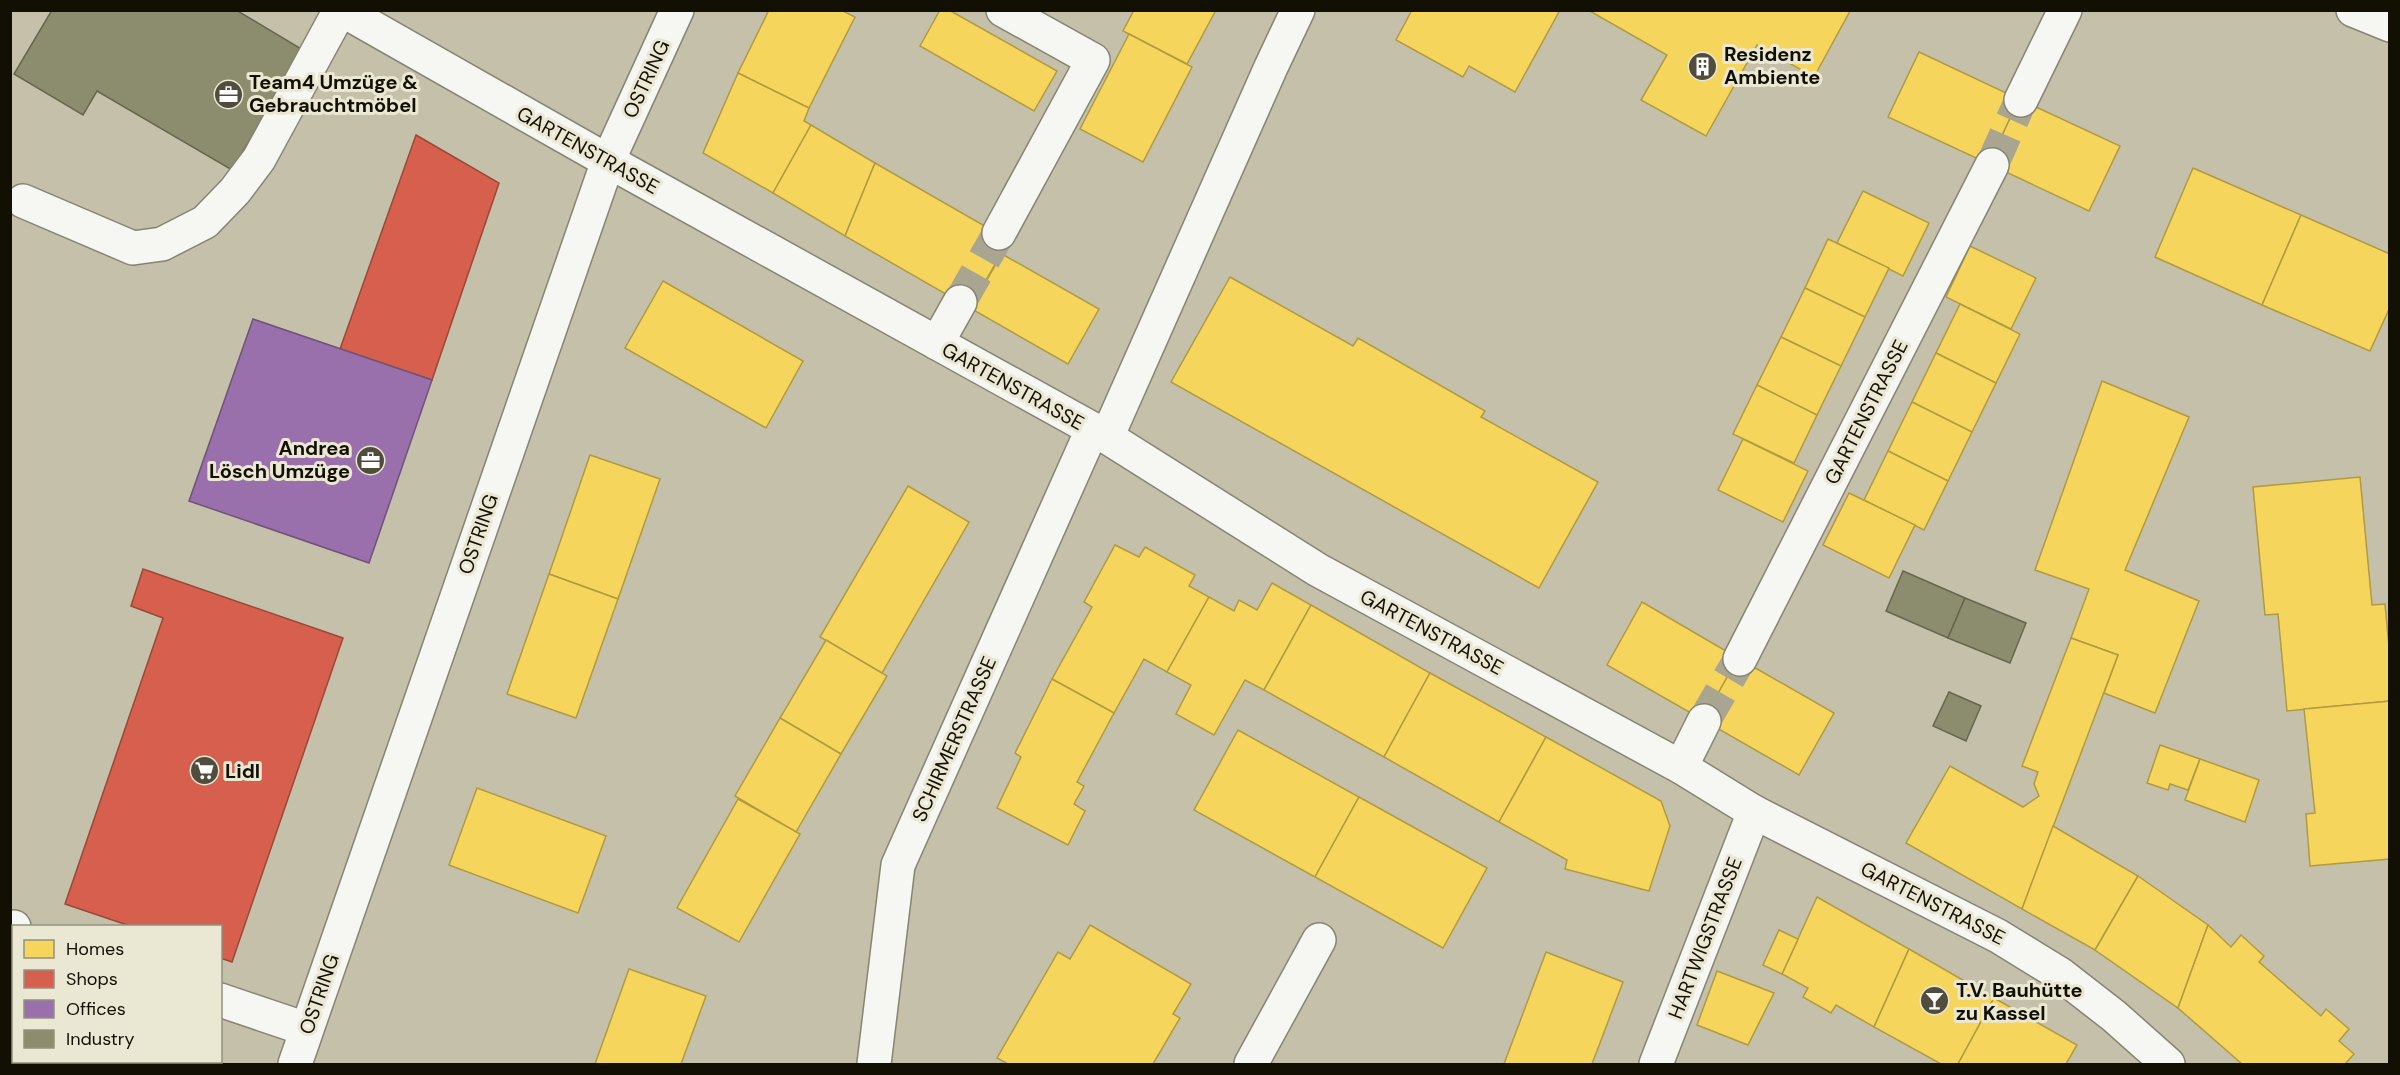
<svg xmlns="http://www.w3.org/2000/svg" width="2400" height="1075" font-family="'DM Sans',sans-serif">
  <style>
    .homes { fill: #f6d55c; stroke: #b29a41; stroke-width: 1.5 }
    .shops { fill: #d6604d; stroke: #9b4837; stroke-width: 1.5 }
    .offices { fill: #9970ab; stroke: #705379; stroke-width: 1.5 }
    .industry { fill: #8c8c6e; stroke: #67664e; stroke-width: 1.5 }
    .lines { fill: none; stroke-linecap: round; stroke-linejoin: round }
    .minor-tunnel { stroke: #a9a591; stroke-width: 33; stroke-dasharray: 33 16; stroke-linecap: butt }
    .minor-casing { stroke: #868473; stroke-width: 36 }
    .minor { stroke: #f6f6f2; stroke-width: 33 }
    .labels { text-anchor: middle; stroke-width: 6; stroke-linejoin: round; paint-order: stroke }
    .poi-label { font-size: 20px; font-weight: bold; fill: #120f03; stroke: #eae7d3; text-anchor: start }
    .street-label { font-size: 20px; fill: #120f03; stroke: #eae7d3 }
  </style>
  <rect width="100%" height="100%" fill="#c4c0aa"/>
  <!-- homes -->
  <g class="homes">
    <path d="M 769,10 L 841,10 L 855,17 L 809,108 L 738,73 Z"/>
    <path d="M 940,10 L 949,10 L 1057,71 L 1034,111 L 920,46 Z"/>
    <path d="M 1134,10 L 1216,10 L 1187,64 L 1123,31 Z"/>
    <path d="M 1412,10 L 1560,10 L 1515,92 L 1469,66 L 1463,77 L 1396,40 Z"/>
    <path d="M 1588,10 L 1850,10 L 1850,11 L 1814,77 L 1757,45 L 1706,136 L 1641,100 L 1667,55 Z"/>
    <path d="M 1129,34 L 1192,67 L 1143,162 L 1080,129 Z"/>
    <path d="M 1919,52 L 2019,99 L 1989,164 L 1888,117 Z"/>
    <path d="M 738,73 L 809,108 L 804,121 L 811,125 L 773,193 L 703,153 Z"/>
    <path d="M 2019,99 L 2120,146 L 2089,211 L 1989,164 Z"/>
    <path d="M 811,125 L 875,163 L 845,236 L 773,193 Z"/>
    <path d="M 875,163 L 1009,240 L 970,308 L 845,236 Z"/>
    <path d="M 2193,168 L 2301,215 L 2262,305 L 2155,257 Z"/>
    <path d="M 1863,191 L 1929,223 L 1903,276 L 1837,243 Z"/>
    <path d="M 2301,215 L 2390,254 L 2390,307 L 2370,351 L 2262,305 Z"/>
    <path d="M 1828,239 L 1889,268 L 1865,317 L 1805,288 Z"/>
    <path d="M 1970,246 L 2036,278 L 2011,329 L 1946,297 Z"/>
    <path d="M 1002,254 L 1099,309 L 1068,364 L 970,308 Z"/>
    <path d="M 1230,277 L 1353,346 L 1358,338 L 1485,411 L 1481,417 L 1598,482 L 1539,588 L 1171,382 Z"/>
    <path d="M 663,281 L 803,361 L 766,428 L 625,348 Z"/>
    <path d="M 1805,288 L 1865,317 L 1841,366 L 1781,337 Z"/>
    <path d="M 1960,304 L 2020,334 L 1996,383 L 1936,353 Z"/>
    <path d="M 1781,337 L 1841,366 L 1817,415 L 1757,385 Z"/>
    <path d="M 1936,353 L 1996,383 L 1972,432 L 1912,402 Z"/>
    <path d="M 2102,381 L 2189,417 L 2125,570 L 2199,601 L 2155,713 L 2104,693 L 2118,655 L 2071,638 L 2089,589 L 2035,570 Z"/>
    <path d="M 1757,385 L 1817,415 L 1794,463 L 1733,434 Z"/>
    <path d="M 1912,402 L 1972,432 L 1948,481 L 1888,451 Z"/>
    <path d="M 1743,439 L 1808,471 L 1783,522 L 1718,490 Z"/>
    <path d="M 1888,451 L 1948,481 L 1924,530 L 1864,500 Z"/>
    <path d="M 590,455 L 660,479 L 618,599 L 549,574 Z"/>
    <path d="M 2360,477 L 2372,605 L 2385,604 L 2390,657 L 2390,701 L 2287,711 L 2278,614 L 2265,615 L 2253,487 Z"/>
    <path d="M 908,486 L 969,522 L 882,673 L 820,637 Z"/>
    <path d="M 1849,493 L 1915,525 L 1889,578 L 1823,545 Z"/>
    <path d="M 1115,545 L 1139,557 L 1145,547 L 1195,575 L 1189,586 L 1209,597 L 1167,672 L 1144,659 L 1114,713 L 1052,679 L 1092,607 L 1084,602 Z"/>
    <path d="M 549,574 L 618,599 L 576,718 L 507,694 Z"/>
    <path d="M 1272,583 L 1311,605 L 1264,690 L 1245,680 L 1214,735 L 1176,714 L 1191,685 L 1167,672 L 1209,597 L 1234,611 L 1239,600 L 1257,610 Z"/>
    <path d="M 1642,602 L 1738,658 L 1703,720 L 1607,665 Z"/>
    <path d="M 1311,605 L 1430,673 L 1384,757 L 1264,690 Z"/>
    <path d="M 2071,638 L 2118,655 L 2022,909 L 1906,843 L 1950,766 L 2023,807 L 2039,796 L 2034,784 L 2038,772 L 2022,766 Z"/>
    <path d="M 826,640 L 887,676 L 841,754 L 780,718 Z"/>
    <path d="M 1738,658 L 1834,713 L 1799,775 L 1703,720 Z"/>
    <path d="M 1430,673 L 1546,737 L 1499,822 L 1384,757 Z"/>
    <path d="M 1052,679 L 1114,713 L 1077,782 L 1084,786 L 1074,804 L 1085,811 L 1068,845 L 997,808 L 1021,757 L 1015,753 Z"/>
    <path d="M 2390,701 L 2390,859 L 2310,866 L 2306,814 L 2315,813 L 2304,709 Z"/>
    <path d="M 780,718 L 841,754 L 796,832 L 735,796 Z"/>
    <path d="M 1238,730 L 1359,797 L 1315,877 L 1194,810 Z"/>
    <path d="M 1546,737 L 1661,801 L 1670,826 L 1649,891 L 1565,869 L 1567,860 L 1499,822 Z"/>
    <path d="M 2160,745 L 2200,759 L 2188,790 L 2170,784 L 2168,790 L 2147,783 Z"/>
    <path d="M 2200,759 L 2259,780 L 2245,822 L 2185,800 Z"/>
    <path d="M 477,788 L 606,836 L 578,913 L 449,865 Z"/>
    <path d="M 1359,797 L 1487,868 L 1443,948 L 1315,877 Z"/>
    <path d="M 738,799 L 800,834 L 739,942 L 677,908 Z"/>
    <path d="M 2053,826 L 2138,876 L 2095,950 L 2022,909 Z"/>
    <path d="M 2138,876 L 2208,925 L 2178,1008 L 2095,950 Z"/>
    <path d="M 1817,897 L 1909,949 L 1874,1027 L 1836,1005 L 1831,1013 L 1803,997 L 1808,988 L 1782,974 Z"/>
    <path d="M 1090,925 L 1191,984 L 1173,1014 L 1180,1018 L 1153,1064 L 1008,1064 L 997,1058 L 1058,952 L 1070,959 Z"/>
    <path d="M 2208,925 L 2231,947 L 2241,935 L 2264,956 L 2259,962 L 2321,1016 L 2326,1009 L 2349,1029 L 2339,1041 L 2354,1054 L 2345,1064 L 2242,1064 L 2178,1008 Z"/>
    <path d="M 1779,930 L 1798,939 L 1782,974 L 1763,965 Z"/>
    <path d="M 1909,949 L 1994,998 L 1958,1064 L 1941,1064 L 1874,1027 Z"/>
    <path d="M 1546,952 L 1623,982 L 1592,1064 L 1504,1064 Z"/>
    <path d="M 629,969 L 706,996 L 681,1064 L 595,1064 Z"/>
    <path d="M 1717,971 L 1774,993 L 1748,1045 L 1697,1025 Z"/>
    <path d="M 1994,998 L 2077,1045 L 2066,1064 L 1958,1064 Z"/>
  </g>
  <!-- shops -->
  <g class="shops">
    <path d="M 416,135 L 499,183 L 432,380 L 340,349 Z"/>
    <path d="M 143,569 L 343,638 L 232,962 L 220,958 L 220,926 L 130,926 L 65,904 L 163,618 L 131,606 Z"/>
  </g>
  <!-- offices -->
  <path class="offices" d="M 253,319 L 432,380 L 369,563 L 189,501 Z"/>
  <!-- industry -->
  <g class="industry">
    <path d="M 52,10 L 236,10 L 303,50 L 232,170 L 97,91 L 83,115 L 14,74 Z"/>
    <path d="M 1903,571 L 1965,598 L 1948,638 L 1886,611 Z"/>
    <path d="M 1965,598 L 2026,623 L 2010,663 L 1948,638 Z"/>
    <path d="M 1949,692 L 1981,706 L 1966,741 L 1933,726 Z"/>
  </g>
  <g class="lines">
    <!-- minor-tunnel -->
    <g class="minor-tunnel">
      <path d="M 1992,165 L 2021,100"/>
      <path d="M 960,302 L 999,233"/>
      <path d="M 1704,721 L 1740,659"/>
    </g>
    <defs>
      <g id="minor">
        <path d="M 342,10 L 608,161 L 1107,437 L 1318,570 L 1681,767 L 1754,812 L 1998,936 L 2060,974 L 2114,1016 L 2168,1064"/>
        <path d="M 2353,10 L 2390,25"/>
        <path d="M 2021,100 L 2065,10"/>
        <path d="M 23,201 L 133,248 L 162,244 L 205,222 L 235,191 L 259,159 L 340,10"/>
        <path d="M 999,233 L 1093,60 L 1003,10"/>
        <path d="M 937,343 L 960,302"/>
        <path d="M 1107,437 L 1271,67 L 1298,10"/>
        <path d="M 1740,659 L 1992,165"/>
        <path d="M 1681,767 L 1704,721"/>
        <path d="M 10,930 L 14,927"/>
        <path d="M 220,1000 L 306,1029"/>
        <path d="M 295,1064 L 608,161 L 677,10"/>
        <path d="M 874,1064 L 898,865 L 1092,430"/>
        <path d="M 1251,1064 L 1319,940"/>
        <path d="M 1656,1064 L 1754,812"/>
      </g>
    </defs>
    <!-- minor casing -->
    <use href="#minor" class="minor-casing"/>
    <!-- minor -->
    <use href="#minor" class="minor"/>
  </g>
  <!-- icons -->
  <defs>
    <symbol id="building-disc" viewBox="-11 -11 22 22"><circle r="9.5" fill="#504d3d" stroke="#eae7d3"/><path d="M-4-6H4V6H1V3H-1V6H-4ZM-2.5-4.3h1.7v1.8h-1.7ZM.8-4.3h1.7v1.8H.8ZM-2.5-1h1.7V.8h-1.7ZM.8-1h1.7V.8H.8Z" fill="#fff"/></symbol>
    <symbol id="office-disc" viewBox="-11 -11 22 22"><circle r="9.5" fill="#504d3d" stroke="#eae7d3"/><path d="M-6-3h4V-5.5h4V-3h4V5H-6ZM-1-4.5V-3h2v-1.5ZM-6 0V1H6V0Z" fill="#fff"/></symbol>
    <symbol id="supermarket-disc" viewBox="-11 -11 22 22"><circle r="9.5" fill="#504d3d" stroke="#eae7d3"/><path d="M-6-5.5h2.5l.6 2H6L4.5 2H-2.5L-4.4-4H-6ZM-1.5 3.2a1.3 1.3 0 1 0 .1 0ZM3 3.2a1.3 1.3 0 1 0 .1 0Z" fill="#fff"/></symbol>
    <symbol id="bar-disc" viewBox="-11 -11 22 22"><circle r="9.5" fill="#504d3d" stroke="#eae7d3"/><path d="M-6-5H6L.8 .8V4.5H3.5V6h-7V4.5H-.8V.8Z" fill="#fff"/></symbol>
  </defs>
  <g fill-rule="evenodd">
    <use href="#building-disc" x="1686" y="50" width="33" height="33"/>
    <use href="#office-disc" x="212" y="78" width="33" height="33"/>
    <use href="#office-disc" x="354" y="444" width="33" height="33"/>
    <use href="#supermarket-disc" x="188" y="754" width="33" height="33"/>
    <use href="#bar-disc" x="1918" y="984" width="33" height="33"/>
  </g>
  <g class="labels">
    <!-- poi labels -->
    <g class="poi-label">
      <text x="1724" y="61">Residenz<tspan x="1724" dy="23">Ambiente</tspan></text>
      <text x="249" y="89">Team4 Umzüge &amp;<tspan x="249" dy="23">Gebrauchtmöbel</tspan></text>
      <text x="350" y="455" text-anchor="end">Andrea<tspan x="350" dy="23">Lösch Umzüge</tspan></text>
      <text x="225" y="778">Lidl</text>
      <text x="1956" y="997">T.V. Bauhütte<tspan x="1956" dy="23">zu Kassel</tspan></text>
    </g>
    <!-- street labels -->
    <g class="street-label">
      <text transform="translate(646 79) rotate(-65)" y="7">OSTRING</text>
      <text transform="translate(588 150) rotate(29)" y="7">GARTENSTRASSE</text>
      <text transform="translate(1013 386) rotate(29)" y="7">GARTENSTRASSE</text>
      <text transform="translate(1866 412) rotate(-63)" y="7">GARTENSTRASSE</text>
      <text transform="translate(478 534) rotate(-71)" y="7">OSTRING</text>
      <text transform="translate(1432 632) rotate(28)" y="7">GARTENSTRASSE</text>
      <text transform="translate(954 739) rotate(-66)" y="7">SCHIRMERSTRASSE</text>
      <text transform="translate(1933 903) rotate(27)" y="7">GARTENSTRASSE</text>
      <text transform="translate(1705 938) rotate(-69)" y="7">HARTWIGSTRASSE</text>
      <text transform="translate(319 994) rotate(-71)" y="7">OSTRING</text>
    </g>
  </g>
  <!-- border -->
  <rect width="2400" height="1075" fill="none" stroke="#120f03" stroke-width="24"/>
  <!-- legend -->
  <rect x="12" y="925" width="210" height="138" fill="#eae7d3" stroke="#949180" stroke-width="1.5"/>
  <rect x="24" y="940" width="30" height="18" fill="#f6d55c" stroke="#949180" stroke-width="1.5"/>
  <text x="66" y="955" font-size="18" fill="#120f03">Homes</text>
  <rect x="24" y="970" width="30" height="18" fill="#d6604d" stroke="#949180" stroke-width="1.5"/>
  <text x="66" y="985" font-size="18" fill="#120f03">Shops</text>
  <rect x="24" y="1000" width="30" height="18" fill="#9970ab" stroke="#949180" stroke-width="1.5"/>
  <text x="66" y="1015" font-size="18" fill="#120f03">Offices</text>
  <rect x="24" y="1030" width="30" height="18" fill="#8c8c6e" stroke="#949180" stroke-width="1.5"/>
  <text x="66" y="1045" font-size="18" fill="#120f03">Industry</text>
</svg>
